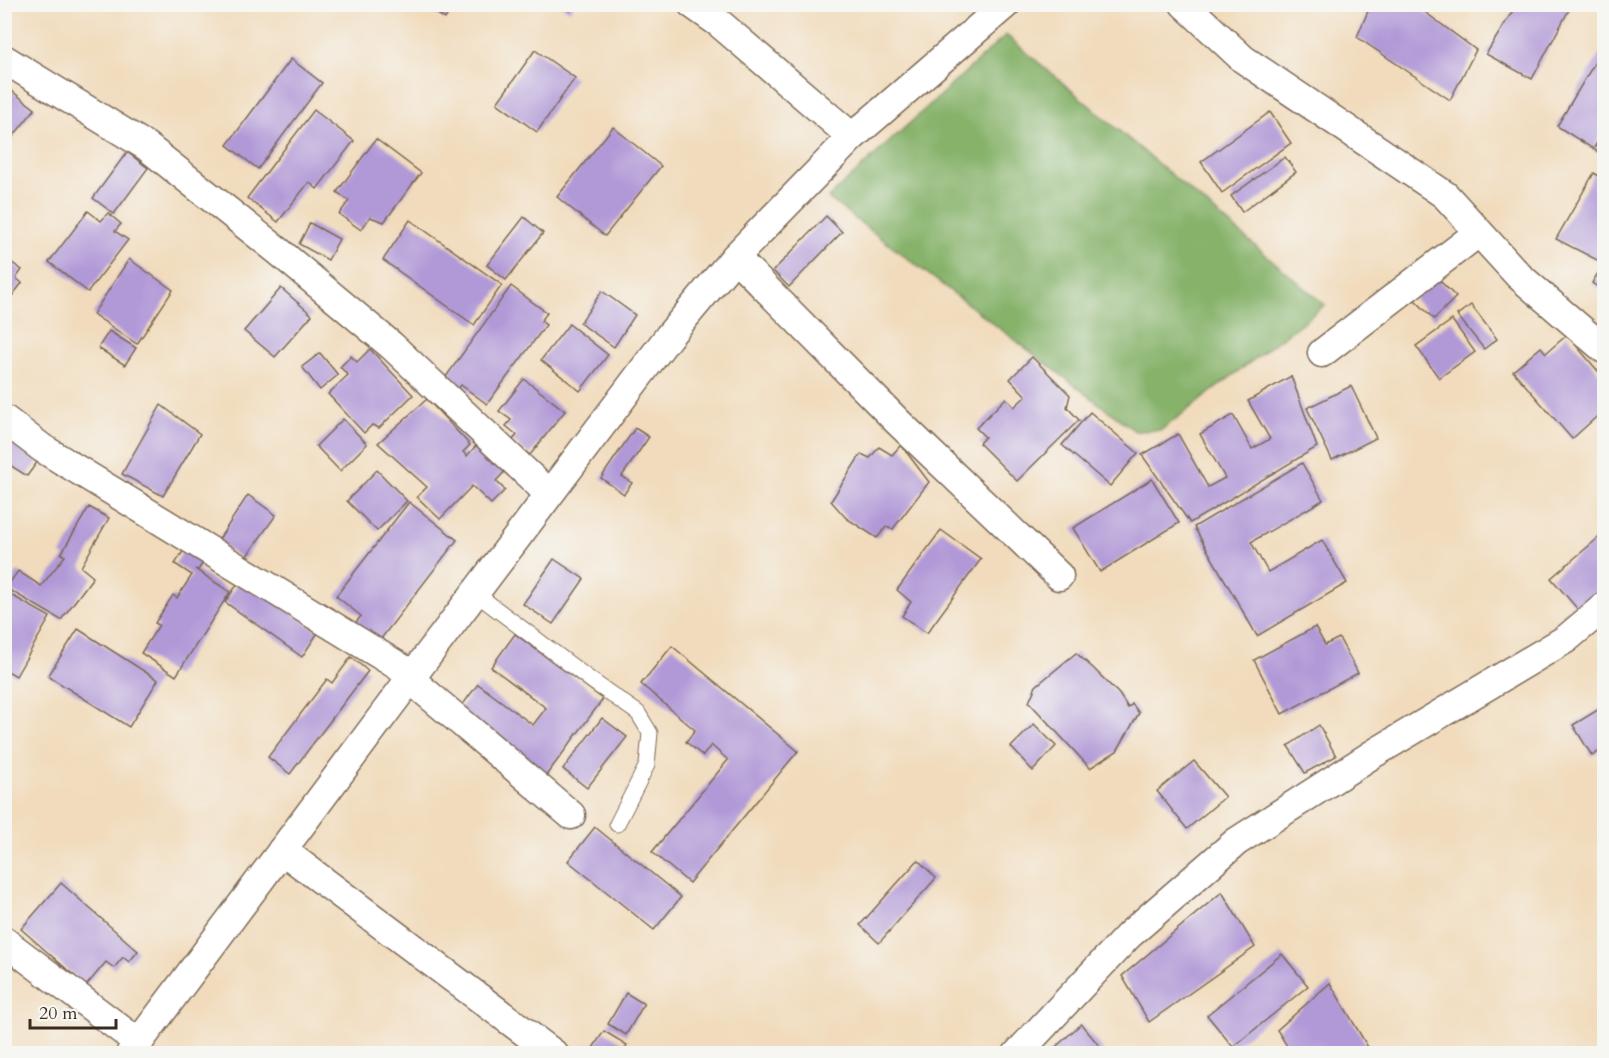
<svg xmlns="http://www.w3.org/2000/svg" width="1609" height="1058" font-family="Cardo,serif">
  <style>
    .forest { fill: #86b26a; stroke: #606e44; stroke-width: 1.5 }
    .building { fill: #b199d7 }
    .lines { fill: none; stroke-linecap: round; stroke-linejoin: round }
    .lane-casing { stroke: #7b6855; stroke-width: 17 }
    .street-casing { stroke: #7b6855; stroke-width: 31 }
    .lane { stroke: #fff; stroke-width: 15 }
    .street { stroke: #fff; stroke-width: 28 }
  </style>
  <rect width="100%" height="100%" fill="#f6f6f2"/>
  <filter id="ink" filterUnits="userSpaceOnUse"><feTurbulence type="fractalNoise" baseFrequency=".0167" numOctaves="2"/><feDisplacementMap in="SourceGraphic" scale="12" xChannelSelector="R" yChannelSelector="G"/><feConvolveMatrix kernelMatrix="1 2 1 2 8 2 1 2 1" color-interpolation-filters="sRGB"/></filter>
  <filter id="wash" filterUnits="userSpaceOnUse"><feTurbulence type="fractalNoise" baseFrequency=".008" numOctaves="4" result="noise"/><feDisplacementMap in="SourceGraphic" scale="24" xChannelSelector="R" yChannelSelector="G"/><feGaussianBlur stdDeviation="1.35" result="paint"/><feColorMatrix in="noise" values="0 0 0 0 0 0 0 0 0 0 0 0 0 0 0 0 0 1.4 0 .05"/><feComposite in="paint" operator="in"/></filter>
  <g filter="url(#wash)">
    <rect width="100%" height="100%" fill="#f1dbbc"/>
    <!-- forest -->
    <path class="forest" d="M 1006,35 L 1325,305 L 1161,430 L 1135,431 L 828,198 Z"/>
    <g id="blocks">
      <!-- building -->
      <g class="building">
        <path d="M 422,4 L 454,4 L 445,19 Z"/>
        <path d="M 558,4 L 574,4 L 570,11 Z"/>
        <path d="M 1371,4 L 1414,4 L 1476,50 L 1450,100 L 1357,37 Z"/>
        <path d="M 1517,4 L 1572,4 L 1532,79 L 1486,54 Z"/>
        <path d="M 1604,47 L 1604,129 L 1594,148 L 1604,136 L 1604,156 L 1557,126 Z"/>
        <path d="M 535,50 L 575,78 L 537,132 L 497,103 Z"/>
        <path d="M 291,59 L 322,83 L 258,169 L 227,145 Z"/>
        <path d="M 4,85 L 35,109 L 4,148 Z"/>
        <path d="M 314,110 L 354,141 L 317,189 L 309,182 L 278,222 L 247,198 Z"/>
        <path d="M 1270,112 L 1291,143 L 1222,193 L 1201,162 Z"/>
        <path d="M 613,127 L 661,166 L 605,236 L 557,197 Z"/>
        <path d="M 376,139 L 421,173 L 384,222 L 370,217 L 361,230 L 339,214 L 349,201 L 337,192 Z"/>
        <path d="M 127,152 L 148,168 L 114,214 L 93,198 Z"/>
        <path d="M 1285,157 L 1296,172 L 1242,212 L 1231,196 Z"/>
        <path d="M 1594,173 L 1604,179 L 1604,254 L 1601,262 L 1556,239 Z"/>
        <path d="M 88,211 L 101,221 L 108,213 L 121,224 L 115,231 L 128,240 L 88,292 L 49,262 Z"/>
        <path d="M 826,216 L 842,232 L 789,287 L 773,271 Z"/>
        <path d="M 524,217 L 543,233 L 506,280 L 487,265 Z"/>
        <path d="M 410,220 L 502,285 L 474,325 L 383,260 Z"/>
        <path d="M 310,223 L 339,239 L 328,260 L 299,244 Z"/>
        <path d="M 4,257 L 22,270 L 16,278 L 22,283 L 4,306 Z"/>
        <path d="M 129,259 L 173,290 L 137,344 L 93,314 Z"/>
        <path d="M 1604,263 L 1604,291 L 1592,283 Z"/>
        <path d="M 1436,277 L 1456,297 L 1434,319 L 1414,299 Z"/>
        <path d="M 511,286 L 547,313 L 541,321 L 546,325 L 487,404 L 461,385 L 458,389 L 445,378 Z"/>
        <path d="M 281,288 L 312,315 L 275,357 L 244,331 Z"/>
        <path d="M 602,291 L 635,315 L 614,347 L 580,323 Z"/>
        <path d="M 1471,305 L 1497,339 L 1484,349 L 1457,315 Z"/>
        <path d="M 1452,320 L 1475,352 L 1439,378 L 1416,346 Z"/>
        <path d="M 569,324 L 608,355 L 580,391 L 541,360 Z"/>
        <path d="M 109,331 L 136,348 L 125,365 L 98,348 Z"/>
        <path d="M 1567,335 L 1604,378 L 1604,410 L 1572,439 L 1513,371 L 1541,347 L 1546,353 Z"/>
        <path d="M 370,349 L 413,395 L 379,428 L 372,425 L 364,433 L 328,394 L 348,375 L 340,367 L 351,356 L 357,362 Z"/>
        <path d="M 320,353 L 338,375 L 320,390 L 302,367 Z"/>
        <path d="M 1032,357 L 1070,395 L 1067,407 L 1079,420 L 1017,481 L 979,443 L 985,437 L 976,428 L 1006,398 L 1014,407 L 1026,396 L 1010,379 Z"/>
        <path d="M 1291,376 L 1317,447 L 1190,523 L 1142,455 L 1178,434 L 1208,487 L 1225,478 L 1200,434 L 1233,415 L 1252,449 L 1270,439 L 1248,401 Z"/>
        <path d="M 524,379 L 565,411 L 530,455 L 512,441 L 517,435 L 506,426 L 511,420 L 499,411 Z"/>
        <path d="M 1351,386 L 1376,438 L 1332,460 L 1307,408 Z"/>
        <path d="M 427,399 L 470,445 L 463,452 L 467,456 L 479,442 L 508,468 L 496,481 L 505,490 L 491,504 L 472,486 L 440,519 L 417,497 L 427,487 L 378,443 Z"/>
        <path d="M 161,405 L 200,434 L 163,496 L 122,474 Z"/>
        <path d="M 1090,412 L 1138,453 L 1110,486 L 1062,445 Z"/>
        <path d="M 343,419 L 367,444 L 340,471 L 316,446 Z"/>
        <path d="M 635,428 L 649,437 L 622,476 L 632,483 L 624,494 L 601,478 Z"/>
        <path d="M 5,439 L 38,461 L 27,476 L 5,462 Z"/>
        <path d="M 901,445 L 929,482 L 893,529 L 886,527 L 877,538 L 846,518 L 831,501 L 861,454 L 870,458 L 879,447 L 892,455 Z"/>
        <path d="M 1302,463 L 1323,500 L 1251,542 L 1268,572 L 1322,540 L 1347,583 L 1257,636 L 1194,527 Z"/>
        <path d="M 377,470 L 407,501 L 377,531 L 347,501 Z"/>
        <path d="M 1152,479 L 1179,523 L 1100,572 L 1073,528 Z"/>
        <path d="M 248,495 L 276,515 L 244,560 L 217,542 Z"/>
        <path d="M 409,502 L 457,540 L 377,644 L 354,625 L 361,616 L 336,596 Z"/>
        <path d="M 89,507 L 109,518 L 81,567 L 93,577 L 61,620 L 6,588 L 18,571 L 41,586 L 65,556 L 61,554 Z"/>
        <path d="M 941,530 L 981,559 L 927,633 L 902,616 L 911,602 L 897,590 Z"/>
        <path d="M 1604,533 L 1604,591 L 1580,612 L 1551,578 Z"/>
        <path d="M 185,548 L 205,560 L 198,570 L 195,569 L 230,592 L 176,676 L 141,653 L 159,625 L 155,623 L 173,595 L 177,598 L 192,575 L 175,564 Z"/>
        <path d="M 554,559 L 584,579 L 553,624 L 523,604 Z"/>
        <path d="M 241,579 L 319,631 L 302,657 L 225,602 Z"/>
        <path d="M 4,591 L 50,617 L 16,676 L 4,669 Z"/>
        <path d="M 1315,627 L 1325,645 L 1339,638 L 1358,673 L 1282,714 L 1254,660 Z"/>
        <path d="M 78,629 L 158,680 L 129,727 L 48,676 Z"/>
        <path d="M 515,634 L 603,699 L 539,785 L 452,719 L 478,684 L 533,725 L 546,708 L 491,667 Z"/>
        <path d="M 672,646 L 798,751 L 689,883 L 652,852 L 728,760 L 711,745 L 703,756 L 686,742 L 695,730 L 641,684 Z"/>
        <path d="M 1076,653 L 1093,668 L 1119,694 L 1128,708 L 1132,704 L 1139,713 L 1117,751 L 1090,768 L 1029,702 L 1036,686 Z"/>
        <path d="M 351,657 L 368,671 L 290,774 L 268,757 L 327,679 L 332,683 Z"/>
        <path d="M 1604,706 L 1604,748 L 1592,756 L 1573,725 Z"/>
        <path d="M 602,718 L 627,737 L 587,788 L 563,769 Z"/>
        <path d="M 1034,724 L 1056,746 L 1033,771 L 1011,747 Z"/>
        <path d="M 1319,725 L 1336,756 L 1305,773 L 1288,746 Z"/>
        <path d="M 1194,761 L 1225,797 L 1187,829 L 1157,791 Z"/>
        <path d="M 595,827 L 681,897 L 654,930 L 568,861 Z"/>
        <path d="M 918,860 L 936,878 L 879,943 L 860,925 Z"/>
        <path d="M 61,883 L 138,951 L 129,962 L 123,957 L 114,968 L 106,962 L 86,986 L 21,929 Z"/>
        <path d="M 1222,892 L 1255,947 L 1149,1022 L 1122,976 Z"/>
        <path d="M 1282,954 L 1308,986 L 1233,1047 L 1207,1015 Z"/>
        <path d="M 1330,983 L 1372,1054 L 1292,1054 L 1277,1030 Z"/>
        <path d="M 626,993 L 644,1004 L 626,1035 L 608,1024 Z"/>
        <path d="M 1081,1024 L 1103,1050 L 1099,1054 L 1048,1054 Z"/>
        <path d="M 604,1031 L 627,1045 L 622,1054 L 589,1054 Z"/>
      </g>
    </g>
  </g>
  <g filter="url(#ink)">
    <use href="#blocks" fill-opacity="0" stroke="#7b6855" stroke-width="1.5"/>
    <g class="lines">
      <defs>
        <path id="lane" d="M 475,593 L 592,681 L 638,713 L 650,733 L 647,765 L 617,824"/>
        <g id="street">
          <path d="M 692,4 L 719,23 L 852,137"/>
          <path d="M 1184,4 L 1243,59 L 1445,195 L 1519,276 L 1604,349"/>
          <path d="M 4,59 L 146,146 L 277,250 L 392,346 L 549,494"/>
          <path d="M 735,257 L 898,422 L 1059,576"/>
          <path d="M 1322,353 L 1478,233"/>
          <path d="M 4,419 L 42,448 L 413,675"/>
          <path d="M 410,679 L 571,815"/>
          <path d="M 282,850 L 554,1054"/>
          <path d="M 4,941 L 139,1043"/>
          <path d="M 130,1054 L 413,675 L 669,336 L 735,257 L 852,137 L 1006,4"/>
          <path d="M 1017,1054 L 1129,935 L 1236,842 L 1373,754 L 1566,639 L 1604,607"/>
        </g>
      </defs>
      <!-- lane casing -->
      <use href="#lane" class="lane-casing"/>
      <!-- street casing -->
      <use href="#street" class="street-casing"/>
      <!-- lane -->
      <use href="#lane" class="lane"/>
      <!-- street -->
      <use href="#street" class="street"/>
    </g>
  </g>
  <!-- margin -->
  <rect width="1609" height="1058" fill="none" stroke="#f6f6f2" stroke-width="24"/>
  <!-- scale -->
  <path d="M30 1019v9h86v-9" fill="none" stroke="#3b2a1e" stroke-width="3"/>
  <text x="39" y="1019" font-size="18" fill="#3b2a1e" stroke="#f6f6f2" stroke-width="4.5" paint-order="stroke">20 m</text>
</svg>
